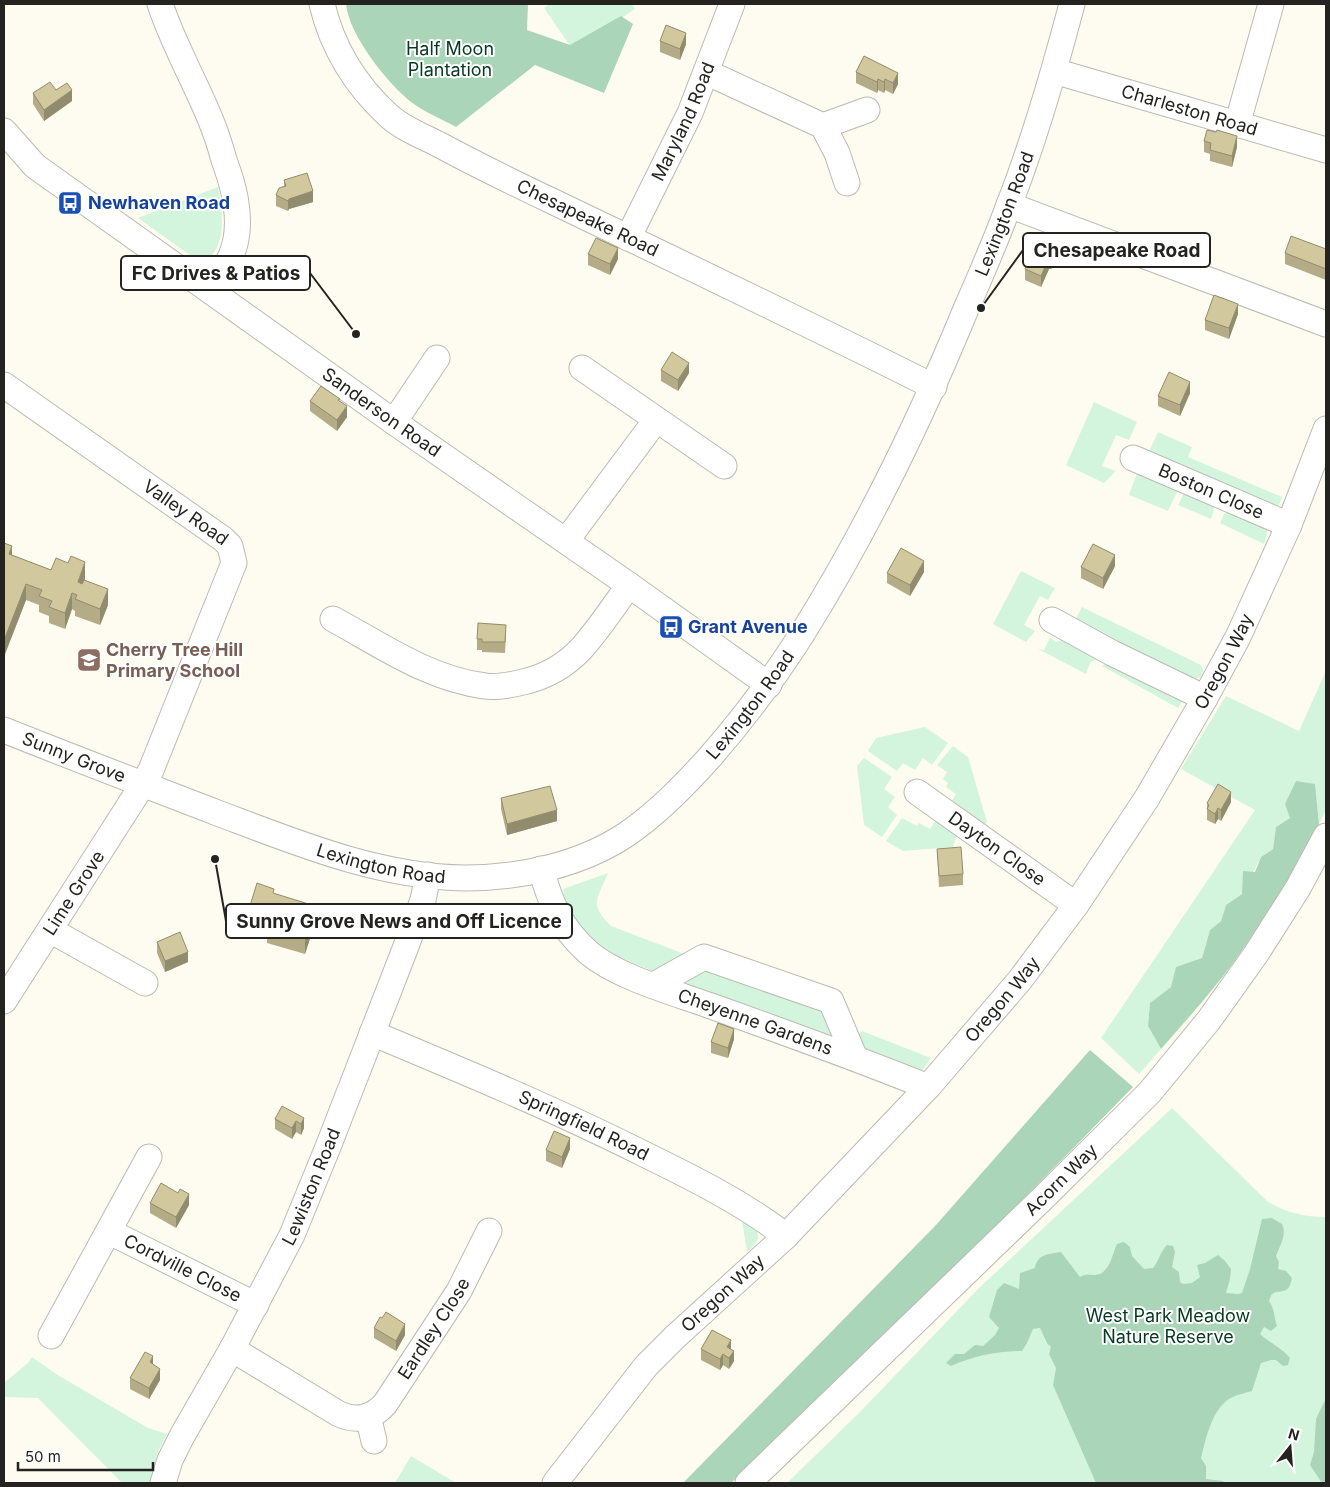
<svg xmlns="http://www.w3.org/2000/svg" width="1330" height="1487" font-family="Inter,sans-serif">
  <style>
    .green { fill: #d3f5de }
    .forest { fill: #abd5b9 }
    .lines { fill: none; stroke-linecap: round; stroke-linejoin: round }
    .minor-casing { stroke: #bcbab0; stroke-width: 27 }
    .minor { stroke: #fff; stroke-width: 25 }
    .wall { fill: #b4ac87 }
    .shaded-wall { fill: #928c6e }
    .building { fill: #d1c89d; stroke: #928c6e }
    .labels { text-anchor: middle; stroke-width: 4; stroke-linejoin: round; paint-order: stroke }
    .park-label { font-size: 18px; fill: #063a20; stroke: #fff }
    .street-label { font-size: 18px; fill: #24231f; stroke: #fff }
    .transit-label { font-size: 18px; font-weight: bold; fill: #164399; stroke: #fff; text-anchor: start }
    .education-label { font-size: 18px; font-weight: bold; fill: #785e54; stroke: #fff; text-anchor: start }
    .leader { fill: none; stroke: #24231f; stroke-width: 2 }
    .callout-dot { fill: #24231f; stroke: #fff; stroke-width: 2 }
    .callout { fill: #fff; stroke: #24231f; stroke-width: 2 }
    .callout-label { font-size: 19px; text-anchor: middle; font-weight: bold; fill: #24231f }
  </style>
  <rect width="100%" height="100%" fill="#fefcf0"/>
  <!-- green -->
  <g class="green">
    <path d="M 550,4 L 632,4 L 635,9 L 573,50 L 544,8 Z"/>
    <path d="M 218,187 C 222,208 229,251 202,262 L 194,258 L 138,218 Z"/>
    <path d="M 1094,402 L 1137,422 L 1129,440 L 1116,435 L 1102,466 L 1116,471 L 1104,483 L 1066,465 Z"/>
    <path d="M 1158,432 L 1192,447 L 1188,457 L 1282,497 L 1279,505 L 1271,509 L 1148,454 Z"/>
    <path d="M 1139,468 L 1180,486 L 1168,511 L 1129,495 Z"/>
    <path d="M 1186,489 L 1213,501 L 1214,509 L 1211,519 L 1178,505 Z"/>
    <path d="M 1235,509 L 1269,525 C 1266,532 1268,535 1264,544 L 1220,523 L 1224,514 Z"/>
    <path d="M 1021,571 L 1055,588 L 1048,600 L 1040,596 L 1024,625 L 1035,631 L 1026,642 L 993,624 Z"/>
    <path d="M 1082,607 L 1201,665 L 1203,670 L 1201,677 L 1194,679 L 1193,682 L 1075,620 Z"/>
    <path d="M 1072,636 L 1104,654 L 1090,663 L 1086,674 L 1038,649 L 1044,650 L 1050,638 L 1057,642 Z"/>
    <path d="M 1111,659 L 1185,697 L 1178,708 L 1102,666 Z"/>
    <path d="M 1326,671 L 1326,810 L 1319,824 L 1315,784 L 1290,818 L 1276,827 L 1273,849 L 1261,857 L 1242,894 L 1226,905 L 1221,921 L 1210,930 L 1202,958 L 1177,967 L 1171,987 L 1150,1003 L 1148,1026 L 1161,1049 L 1139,1074 L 1101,1038 L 1255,810 L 1181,769 L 1226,696 L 1299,731 Z"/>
    <path d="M 925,727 L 948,743 L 932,765 L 923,758 L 915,770 L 903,763 L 897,771 L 868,751 L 876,738 Z"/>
    <path d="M 953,746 L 968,757 L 987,822 L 982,830 L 949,806 L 956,794 L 946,787 L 948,783 L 943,779 L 947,772 L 937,765 Z"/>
    <path d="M 864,758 L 892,777 L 884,789 L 895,797 L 888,807 L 897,815 L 882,837 L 864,825 L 857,766 Z"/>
    <path d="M 938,817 L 958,831 L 953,847 L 903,851 L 886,841 L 902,818 L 917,826 L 919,823 L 930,829 Z"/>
    <path d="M 608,873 C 597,899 589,905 611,926 L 687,955 L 657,970 L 652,971 L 608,952 L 588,938 L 567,907 L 563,889 Z"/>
    <path d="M 702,966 L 818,1003 L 834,1032 L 830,1037 L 690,988 L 686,984 L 686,979 Z"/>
    <path d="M 862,1031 L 931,1058 L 921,1072 L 865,1052 L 856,1037 Z"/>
    <path d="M 1172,1108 L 1267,1201 C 1287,1213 1304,1217 1326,1217 L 1326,1483 L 787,1483 L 860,1412 L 979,1288 Z"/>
    <path d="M 742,1220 C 760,1232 765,1236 747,1252 Z"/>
    <path d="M 32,1357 L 56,1374 L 148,1428 L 167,1434 L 158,1451 L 150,1483 L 122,1483 L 38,1398 L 4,1397 L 4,1383 L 28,1363 Z"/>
    <path d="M 411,1456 L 456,1483 L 395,1483 Z"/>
  </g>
  <!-- forest -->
  <g class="forest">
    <path d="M 346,4 L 528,4 L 527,30 L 570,45 L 621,16 L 633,24 L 604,93 L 535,65 L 456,127 C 442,119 424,112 411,102 C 387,83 349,35 346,4 Z"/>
    <path d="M 1296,781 L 1315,784 L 1319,824 L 1315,833 C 1293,872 1271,910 1245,946 C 1220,983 1190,1016 1161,1049 L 1148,1026 L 1150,1003 L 1171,987 L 1176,967 L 1202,958 L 1210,930 L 1221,921 L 1226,905 L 1242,894 L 1243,871 L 1255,872 L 1261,857 L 1273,849 L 1276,827 L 1290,818 L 1285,804 Z"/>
    <path d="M 1090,1050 L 1133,1087 C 1002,1222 868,1354 731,1483 L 683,1483 L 936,1225 Z"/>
    <path d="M 1272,1218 L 1282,1224 C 1287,1235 1280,1245 1276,1256 L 1279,1262 L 1278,1269 L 1286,1271 L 1292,1278 C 1291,1282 1290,1288 1286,1290 C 1277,1294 1273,1288 1269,1301 C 1275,1309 1274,1317 1277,1326 L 1271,1331 L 1264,1327 L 1260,1334 C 1270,1343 1282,1348 1290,1358 L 1288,1365 L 1283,1366 L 1276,1360 L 1271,1360 L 1261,1363 L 1252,1391 C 1246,1393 1239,1394 1233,1397 C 1213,1405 1206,1438 1201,1458 L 1206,1466 L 1206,1479 L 1223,1481 L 1224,1483 L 1096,1483 L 1053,1385 L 1056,1368 L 1049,1354 L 1051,1347 L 1047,1343 L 1040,1328 L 1033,1329 L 1027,1343 L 1022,1351 C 997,1351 974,1356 951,1366 L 946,1363 L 955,1354 L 964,1354 L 975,1345 L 983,1346 L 995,1335 L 999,1328 L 989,1317 L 997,1290 L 1004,1283 L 1019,1289 L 1020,1273 L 1035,1268 C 1037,1254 1049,1254 1061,1252 L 1080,1277 C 1085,1274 1089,1275 1095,1275 C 1110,1274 1112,1254 1117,1244 L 1124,1242 L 1130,1247 L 1132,1256 L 1144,1269 L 1153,1268 C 1159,1261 1160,1252 1167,1245 L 1173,1246 L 1175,1252 L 1172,1267 L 1179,1272 L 1180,1282 L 1183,1284 L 1192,1283 L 1200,1277 L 1197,1265 L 1205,1263 L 1218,1255 L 1225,1261 L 1231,1269 L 1230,1279 L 1226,1293 L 1238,1294 L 1242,1293 L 1250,1269 L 1262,1219 Z"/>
    <path d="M 1326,1398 L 1326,1483 L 1322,1483 L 1310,1465 L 1314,1452 L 1316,1419 Z"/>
  </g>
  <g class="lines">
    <defs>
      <g id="minor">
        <path d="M 160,4 C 173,43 193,78 209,116 C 215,130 220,145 224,160 C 233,184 241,212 236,239 C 233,258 221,274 211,290"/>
        <path id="s1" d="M 322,4 C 332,47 356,86 389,116 C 402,128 422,136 438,144 C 477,165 516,184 556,203 C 683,264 809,324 934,387"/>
        <path id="s2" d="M 1054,71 L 1326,150"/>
        <path d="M 706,72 L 823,126 L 837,153 L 847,183"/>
        <path d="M 1237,125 L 1271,4"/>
        <path d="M 823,126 L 867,110"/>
        <path id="s3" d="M 4,131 L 35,166 L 394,422 L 629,585 L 769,685"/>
        <path d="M 1009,205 L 1326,324"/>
        <path id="s4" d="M 628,238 L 690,113 L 732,4"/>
        <path d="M 582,368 L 724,466"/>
        <path id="s5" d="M 4,385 L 223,539 L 230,546 L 234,563 L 151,770 L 143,784 L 4,1001"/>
        <path d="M 394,422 L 437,358"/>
        <path id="s6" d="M 1133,458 L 1289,525"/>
        <path d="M 566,541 L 656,420"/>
        <path d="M 333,619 C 381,645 429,679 485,686 C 497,688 511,685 523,682 C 545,677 565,666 581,649 C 599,629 614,606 629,585"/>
        <path d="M 1052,620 L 1112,653 L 1205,698"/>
        <path id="s7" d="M 4,730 C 74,758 145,785 215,812 C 295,842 378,877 465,878 C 520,878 581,865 627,834 C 658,813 685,785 710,757 C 744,718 774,678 802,634 C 867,530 919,423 966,309 C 981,275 996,240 1009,205 C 1035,139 1054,72 1072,4"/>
        <path id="s8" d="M 917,792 L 1076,905"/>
        <path id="s9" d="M 541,869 C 551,905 561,928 589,953 C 617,977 675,993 711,1006 C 784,1032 856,1058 928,1087"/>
        <path d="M 50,930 L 145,983"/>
        <path d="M 654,985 L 704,957 L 831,1001 L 855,1058"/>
        <path id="s10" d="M 372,1033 C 463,1071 554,1109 642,1153 C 691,1177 742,1202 786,1236"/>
        <path id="s11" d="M 110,1232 L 256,1305"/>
        <path d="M 51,1336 L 149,1157"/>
        <path id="s12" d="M 232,1349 L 339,1414 C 357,1422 372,1418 385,1404 L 459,1291 L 489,1231"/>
        <path d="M 368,1416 L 374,1441"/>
        <path id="s13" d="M 163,1483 L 170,1460 L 182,1436 L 232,1349 L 292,1235 L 328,1147 L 405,949 L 423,900 L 428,875"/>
        <path id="s14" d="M 555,1483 L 646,1366 L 675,1337 L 786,1236 L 928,1087 L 1020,980 L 1076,905 L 1147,798 L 1205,698 L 1238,637 L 1289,525 L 1326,429"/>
        <path id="s15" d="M 748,1483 L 1042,1199 L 1150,1092 L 1209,1020 L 1256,954 L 1298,888 L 1326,836"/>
      </g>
    </defs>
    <!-- minor casing -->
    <use href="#minor" class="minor-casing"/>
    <!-- minor -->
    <use href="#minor" class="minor"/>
  </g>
  <!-- wall -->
  <g class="wall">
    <path d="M 660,41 L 686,44 L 680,60 L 660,52 Z"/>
    <path d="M 864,56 L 898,84 L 893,94 L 885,90 L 884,93 L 878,90 L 877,93 L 856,83 L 856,72 Z"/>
    <path d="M 56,90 L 72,101 L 44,121 L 33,104 L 33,93 Z"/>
    <path d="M 1204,141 L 1237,147 L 1232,167 L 1210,161 L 1210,154 L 1204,152 Z"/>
    <path d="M 284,180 L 313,202 L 289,209 L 288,211 L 276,206 L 276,195 L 284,186 Z"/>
    <path d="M 1326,249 L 1326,280 L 1285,264 L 1285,253 Z"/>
    <path d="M 588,254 L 618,259 L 610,275 L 588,265 Z"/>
    <path d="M 1040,255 L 1053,268 L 1049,269 L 1041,287 L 1025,280 L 1025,269 Z"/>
    <path d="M 1238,314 L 1229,339 L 1205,330 L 1205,320 Z"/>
    <path d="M 661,370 L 689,373 L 678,391 L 661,381 Z"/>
    <path d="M 1190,393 L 1180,416 L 1158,406 L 1158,396 Z"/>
    <path d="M 310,401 L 340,401 L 347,417 L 337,431 L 310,411 Z"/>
    <path d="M 4,543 L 12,555 L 51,570 L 85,578 L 85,580 L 108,605 L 100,625 L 75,616 L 75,611 L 72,609 L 65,629 L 49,623 L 49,616 L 39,612 L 39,605 L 26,600 L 5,654 L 4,654 Z"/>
    <path d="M 1115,566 L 1103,589 L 1081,578 L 1081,567 Z"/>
    <path d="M 924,572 L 910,596 L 887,583 L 887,573 Z"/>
    <path d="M 506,635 L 505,653 L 482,652 L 482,650 L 477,650 L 477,639 Z"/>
    <path d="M 501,798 L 557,821 L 507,835 L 501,809 Z"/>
    <path d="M 1231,802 L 1221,821 L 1218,819 L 1215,824 L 1207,820 L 1207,803 Z"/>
    <path d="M 937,849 L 963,874 L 963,885 L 939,887 Z"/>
    <path d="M 274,894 L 315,923 L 305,954 L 267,943 L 267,930 L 249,925 L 249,909 Z"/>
    <path d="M 157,942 L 188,962 L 165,972 L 157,953 Z"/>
    <path d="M 734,1039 L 728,1058 L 711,1053 L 711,1042 Z"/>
    <path d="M 304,1118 L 304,1128 L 301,1135 L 296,1132 L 292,1139 L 275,1129 L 275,1119 Z"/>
    <path d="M 570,1149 L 562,1168 L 546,1161 L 546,1150 Z"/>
    <path d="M 178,1193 L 189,1205 L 176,1228 L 150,1213 L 150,1203 Z"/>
    <path d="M 374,1328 L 405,1335 L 396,1351 L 374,1338 Z"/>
    <path d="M 701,1349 L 731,1349 L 734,1361 L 729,1369 L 723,1365 L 720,1370 L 701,1360 Z"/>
    <path d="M 130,1378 L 160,1380 L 149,1399 L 130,1389 Z"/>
  </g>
  <!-- shaded-wall -->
  <g class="shaded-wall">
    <path d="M 686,33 L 686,44 L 680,60 L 680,49 Z"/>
    <path d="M 898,73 L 898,84 L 893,94 L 893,83 Z"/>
    <path d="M 878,79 L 878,90 L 877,93 L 877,82 Z"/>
    <path d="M 885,79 L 885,90 L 884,93 L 884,82 Z"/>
    <path d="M 72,90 L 72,101 L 44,121 L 44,110 Z"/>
    <path d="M 1237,136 L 1237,147 L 1232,167 L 1232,156 Z"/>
    <path d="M 313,191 L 313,202 L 289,209 L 288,211 L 288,201 L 289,199 Z"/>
    <path d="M 618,248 L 618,259 L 610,275 L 610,264 Z"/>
    <path d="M 1053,257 L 1053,268 L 1049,269 L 1041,287 L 1041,276 L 1049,258 Z"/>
    <path d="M 1238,304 L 1238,314 L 1229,339 L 1229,328 Z"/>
    <path d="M 689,363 L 689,373 L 678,391 L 678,380 Z"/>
    <path d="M 1190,382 L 1190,393 L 1180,416 L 1180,405 Z"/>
    <path d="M 347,406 L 347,417 L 337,431 L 337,420 Z"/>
    <path d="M 12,546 L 12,562 L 9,554 Z"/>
    <path d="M 1115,555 L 1115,566 L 1103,589 L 1103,578 Z"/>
    <path d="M 924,561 L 924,572 L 910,596 L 910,585 Z"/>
    <path d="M 85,562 L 85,578 L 78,598 L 78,582 Z"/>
    <path d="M 26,584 L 26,600 L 5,654 L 5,638 Z"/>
    <path d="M 108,589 L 108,605 L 100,625 L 100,609 Z"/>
    <path d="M 72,593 L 72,609 L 65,629 L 65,613 Z"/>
    <path d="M 1231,792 L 1231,802 L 1221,821 L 1221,810 Z"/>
    <path d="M 1218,808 L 1218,819 L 1215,824 L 1215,814 Z"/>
    <path d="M 557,810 L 557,821 L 507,835 L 507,824 Z"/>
    <path d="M 315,906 L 315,923 L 305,954 L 305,938 Z"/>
    <path d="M 188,952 L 188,962 L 165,972 L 165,961 Z"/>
    <path d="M 734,1029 L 734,1039 L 728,1058 L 728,1048 Z"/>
    <path d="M 304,1118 L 304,1128 L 301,1135 L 301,1124 Z"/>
    <path d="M 296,1121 L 296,1132 L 292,1139 L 292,1128 Z"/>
    <path d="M 570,1138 L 570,1149 L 562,1168 L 562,1157 Z"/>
    <path d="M 189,1194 L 189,1205 L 176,1228 L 176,1217 Z"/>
    <path d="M 405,1324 L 405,1335 L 396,1351 L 396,1341 Z"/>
    <path d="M 731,1340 L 731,1351 L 727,1358 L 727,1347 Z"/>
    <path d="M 734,1351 L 734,1361 L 729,1369 L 729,1358 Z"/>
    <path d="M 723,1354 L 723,1365 L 720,1370 L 720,1359 Z"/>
    <path d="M 153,1356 L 153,1367 L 150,1362 Z"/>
    <path d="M 160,1369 L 160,1380 L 149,1399 L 149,1388 Z"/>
  </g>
  <!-- building -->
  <g class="building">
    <path d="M 666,25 L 686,33 L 680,49 L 660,41 Z"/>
    <path d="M 864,56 L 898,73 L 893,83 L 885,79 L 884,82 L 878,79 L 877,82 L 856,72 Z"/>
    <path d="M 50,82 L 56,90 L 67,83 L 72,90 L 44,110 L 33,93 Z"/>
    <path d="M 1207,130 L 1216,132 L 1217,130 L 1237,136 L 1232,156 L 1210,150 L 1211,143 L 1204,141 Z"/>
    <path d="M 307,173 L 313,191 L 289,199 L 288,201 L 276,195 L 279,188 L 286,186 L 284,180 Z"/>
    <path d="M 1291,236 L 1326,249 L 1326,269 L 1285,253 Z"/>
    <path d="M 596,238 L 618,248 L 610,264 L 588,254 Z"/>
    <path d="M 1051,247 L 1053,257 L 1049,258 L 1041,276 L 1025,269 L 1033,251 L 1040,255 L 1043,249 Z"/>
    <path d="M 1214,295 L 1238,304 L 1229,328 L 1205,320 Z"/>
    <path d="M 672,352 L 689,363 L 678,380 L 661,370 Z"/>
    <path d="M 1169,372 L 1190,382 L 1180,405 L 1158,396 Z"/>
    <path d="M 321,386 L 340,399 L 338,400 L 347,406 L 337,420 L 310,401 Z"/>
    <path d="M 4,543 L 12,546 L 9,554 L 51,570 L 56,558 L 68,563 L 71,556 L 85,562 L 78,582 L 82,584 L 84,580 L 108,589 L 100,609 L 75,599 L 77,595 L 72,593 L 65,613 L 49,607 L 52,601 L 39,596 L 42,590 L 26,584 L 5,638 L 4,638 Z"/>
    <path d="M 1093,544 L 1115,555 L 1103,578 L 1081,567 Z"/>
    <path d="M 901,548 L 924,561 L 910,585 L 887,573 Z"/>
    <path d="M 478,623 L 506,625 L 505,642 L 482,642 L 482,639 L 477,639 Z"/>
    <path d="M 1218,784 L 1231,792 L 1221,810 L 1218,808 L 1215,814 L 1207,809 L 1209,805 L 1207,803 Z"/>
    <path d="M 550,786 L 557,810 L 507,824 L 501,798 Z"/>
    <path d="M 961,847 L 963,874 L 939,876 L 937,849 Z"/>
    <path d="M 257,883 L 274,889 L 273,893 L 315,906 L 305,938 L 267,927 L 270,915 L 249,909 Z"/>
    <path d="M 180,932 L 188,952 L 165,961 L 157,942 Z"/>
    <path d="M 718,1023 L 734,1029 L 728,1048 L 711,1042 Z"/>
    <path d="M 282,1106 L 304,1118 L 301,1124 L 296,1121 L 292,1128 L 275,1119 Z"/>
    <path d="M 554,1131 L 570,1138 L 562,1157 L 546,1150 Z"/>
    <path d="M 161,1183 L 178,1193 L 180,1189 L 189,1194 L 176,1217 L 150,1203 Z"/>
    <path d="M 386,1312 L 405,1324 L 396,1341 L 374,1328 L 380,1317 L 382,1318 Z"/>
    <path d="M 712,1330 L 731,1340 L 727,1347 L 734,1351 L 729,1358 L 723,1354 L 720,1359 L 701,1349 Z"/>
    <path d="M 145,1352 L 153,1356 L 150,1362 L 160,1369 L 149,1388 L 130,1378 Z"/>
  </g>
  <!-- icons -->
  <defs>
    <symbol id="bus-square" viewBox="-11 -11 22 22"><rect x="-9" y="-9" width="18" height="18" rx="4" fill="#1a4fb4" stroke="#fff"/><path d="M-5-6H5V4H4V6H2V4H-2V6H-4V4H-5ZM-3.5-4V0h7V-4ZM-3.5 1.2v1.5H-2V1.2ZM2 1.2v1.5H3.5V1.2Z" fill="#fff"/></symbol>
    <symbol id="school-square" viewBox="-11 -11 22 22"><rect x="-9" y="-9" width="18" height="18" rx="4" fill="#8d6e63" stroke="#fff"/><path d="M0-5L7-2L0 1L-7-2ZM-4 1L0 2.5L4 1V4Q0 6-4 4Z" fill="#fff"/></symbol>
  </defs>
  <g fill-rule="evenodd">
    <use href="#bus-square" x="56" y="189" width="28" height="28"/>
    <use href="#bus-square" x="657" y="613" width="28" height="28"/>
    <use href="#school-square" x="75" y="646" width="28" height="28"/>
  </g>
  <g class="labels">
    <!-- park labels -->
    <g class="park-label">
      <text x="450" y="55">Half Moon<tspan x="450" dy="21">Plantation</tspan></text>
      <text x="1168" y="1322">West Park Meadow<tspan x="1168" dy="21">Nature Reserve</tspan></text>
    </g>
    <!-- street labels -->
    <g class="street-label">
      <text dy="6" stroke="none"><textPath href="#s2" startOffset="141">Charleston Road</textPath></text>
      <text dy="6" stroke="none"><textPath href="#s4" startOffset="129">Maryland Road</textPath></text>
      <text dy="6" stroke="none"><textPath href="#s7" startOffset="1391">Lexington Road</textPath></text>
      <text dy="6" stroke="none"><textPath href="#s1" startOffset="356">Chesapeake Road</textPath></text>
      <text dy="6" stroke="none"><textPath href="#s3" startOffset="472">Sanderson Road</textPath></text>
      <text dy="6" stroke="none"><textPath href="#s6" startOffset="85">Boston Close</textPath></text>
      <text dy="6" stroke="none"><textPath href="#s5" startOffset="222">Valley Road</textPath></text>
      <text dy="6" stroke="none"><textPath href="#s14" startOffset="1065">Oregon Way</textPath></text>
      <text dy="6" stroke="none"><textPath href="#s7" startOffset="836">Lexington Road</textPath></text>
      <text dy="6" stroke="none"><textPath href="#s7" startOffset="75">Sunny Grove</textPath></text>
      <text dy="6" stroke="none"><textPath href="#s8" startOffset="98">Dayton Close</textPath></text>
      <text dy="6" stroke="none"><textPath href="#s7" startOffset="401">Lexington Road</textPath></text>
      <text transform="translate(74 893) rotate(-57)" y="6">Lime Grove</text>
      <text dy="6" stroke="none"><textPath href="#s14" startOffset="660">Oregon Way</textPath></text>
      <text dy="6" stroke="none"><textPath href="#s9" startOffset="279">Cheyenne Gardens</textPath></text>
      <text dy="6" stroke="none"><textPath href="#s10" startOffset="231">Springfield Road</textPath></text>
      <text dy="6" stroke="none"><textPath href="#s15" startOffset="436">Acorn Way</textPath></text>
      <text dy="6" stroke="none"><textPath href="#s13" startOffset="332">Lewiston Road</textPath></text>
      <text dy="6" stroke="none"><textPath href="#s11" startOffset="81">Cordville Close</textPath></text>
      <text dy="6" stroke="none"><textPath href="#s14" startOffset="254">Oregon Way</textPath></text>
      <text dy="6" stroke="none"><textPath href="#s12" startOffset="266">Eardley Close</textPath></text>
    </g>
    <!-- transit labels -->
    <g class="transit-label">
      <text x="88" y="209">Newhaven Road</text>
      <text x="688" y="633">Grant Avenue</text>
    </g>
    <!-- education labels -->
    <g class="education-label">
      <text x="106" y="656">Cherry Tree Hill<tspan x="106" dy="21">Primary School</tspan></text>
    </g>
  </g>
  <!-- callouts -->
  <path class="leader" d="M981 308L1023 250M356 334L310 273M215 859L226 921"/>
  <g class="callout-dot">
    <circle cx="981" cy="308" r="5"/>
    <circle cx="356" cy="334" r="5"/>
    <circle cx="215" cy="859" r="5"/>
  </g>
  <g class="callout">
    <rect x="1023" y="233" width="187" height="34" rx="5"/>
    <rect x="121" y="256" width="189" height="34" rx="5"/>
    <rect x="226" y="904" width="346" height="34" rx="5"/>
  </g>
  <g class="callout-label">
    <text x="1117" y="257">Chesapeake Road</text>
    <text x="216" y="280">FC Drives &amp; Patios</text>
    <text x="399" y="928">Sunny Grove News and Off Licence</text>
  </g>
  <!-- border -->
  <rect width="1330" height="1487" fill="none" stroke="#24231f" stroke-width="10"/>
  <!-- north arrow -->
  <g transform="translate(1290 1447) rotate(17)" stroke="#ffffff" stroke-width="4" paint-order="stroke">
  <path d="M0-4L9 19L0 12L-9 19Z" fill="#24231f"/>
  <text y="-8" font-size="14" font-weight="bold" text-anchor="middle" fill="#24231f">N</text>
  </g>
  <!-- scale -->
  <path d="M18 1462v8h135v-8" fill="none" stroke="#24231f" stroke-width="2.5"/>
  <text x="25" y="1462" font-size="15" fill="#24231f" stroke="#ffffff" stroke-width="4" paint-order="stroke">50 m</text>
</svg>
